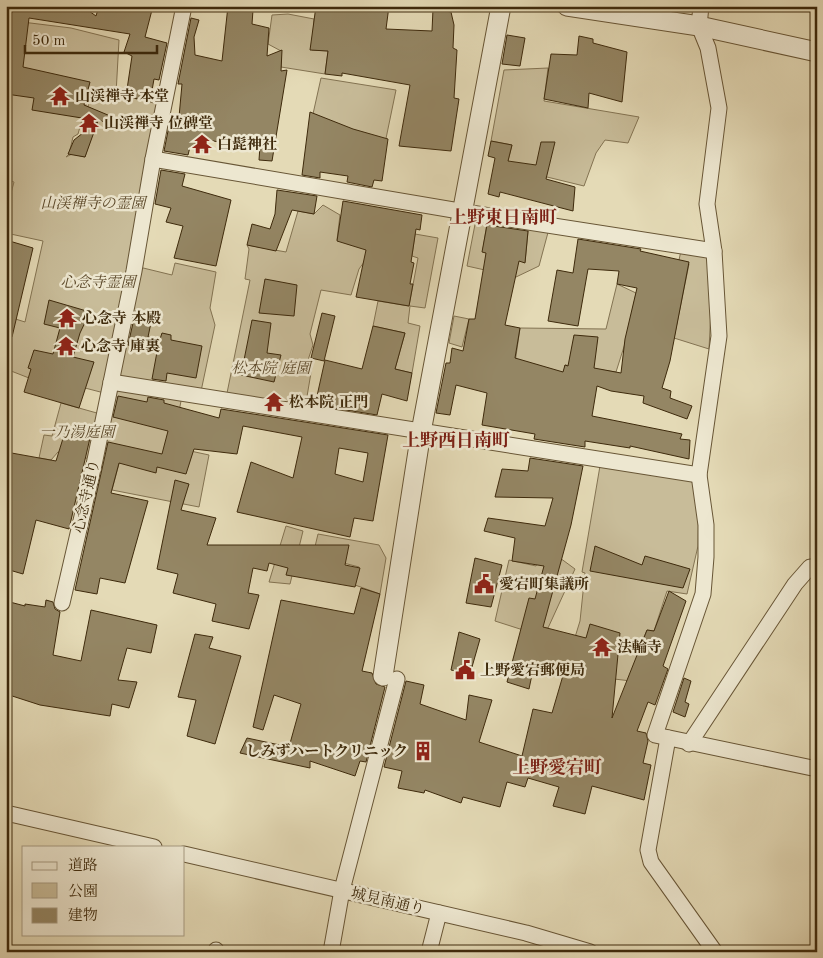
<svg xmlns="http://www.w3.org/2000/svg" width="823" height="958" font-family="'Old Standard TT','Noto Serif JP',serif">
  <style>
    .green { fill: #c8bc99; stroke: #837352; fill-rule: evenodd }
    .building { fill: #948664; stroke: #3e2a0c; fill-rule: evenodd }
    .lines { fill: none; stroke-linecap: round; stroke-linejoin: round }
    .minor-casing { stroke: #685636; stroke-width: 17 }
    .tertiary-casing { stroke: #685636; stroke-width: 21 }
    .minor { stroke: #ede7d0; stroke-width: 15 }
    .tertiary { stroke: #ede7d0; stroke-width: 19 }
    .labels { text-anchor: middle; stroke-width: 5; stroke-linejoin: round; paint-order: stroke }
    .poi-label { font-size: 15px; font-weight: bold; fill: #3e2a0c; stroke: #ede7d0; text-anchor: start }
    .park-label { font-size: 15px; font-style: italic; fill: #5a4728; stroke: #ede7d0 }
    .street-label { font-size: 15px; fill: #3e2a0c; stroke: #ede7d0 }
    .quarter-label { font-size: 18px; font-weight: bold; fill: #7a1f14; stroke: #ede7d0 }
  </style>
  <rect width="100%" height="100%" fill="#e4dab6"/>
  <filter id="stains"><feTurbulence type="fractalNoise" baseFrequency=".004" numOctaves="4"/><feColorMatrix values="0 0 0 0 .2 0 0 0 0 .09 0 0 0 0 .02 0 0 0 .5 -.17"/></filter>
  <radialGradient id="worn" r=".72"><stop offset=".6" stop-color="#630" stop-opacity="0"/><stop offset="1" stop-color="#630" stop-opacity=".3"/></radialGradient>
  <!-- green -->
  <g class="green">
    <path d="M 288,14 L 314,19 L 312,50 L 328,51 L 325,74 L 281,67 L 281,51 L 268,44 L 272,15 Z"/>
    <path d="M 6,20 L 71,28 L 119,40 L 116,94 L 158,104 L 135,266 L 172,275 L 175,263 L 216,272 L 210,308 L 215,325 L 200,396 L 111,381 L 108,394 L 85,388 L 32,366 L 29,378 L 6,369 L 6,316 L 25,322 L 43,241 L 6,233 L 6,212 L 14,182 L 6,180 ZM 91,87 L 88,107 L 99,112 L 85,157 L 72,154 L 66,157 L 69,154 L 73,137 L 78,134 Z"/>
    <path d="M 548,68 L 544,101 L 639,117 L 628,143 L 605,140 L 596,153 L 584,186 L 510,168 L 508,161 L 512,145 L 491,141 L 504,70 Z"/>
    <path d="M 321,78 L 396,90 L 383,153 L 307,141 Z"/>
    <path d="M 323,205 L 340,215 L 337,240 L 373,250 L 359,269 L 351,295 L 321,290 L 310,334 L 313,345 L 308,360 L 313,361 L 304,414 L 226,398 L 250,280 L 245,279 L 249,249 L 247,245 L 286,252 L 298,211 L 314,214 Z"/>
    <path d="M 477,214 L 488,216 L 483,249 L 525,262 L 529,222 L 550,225 L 539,266 L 516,277 L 467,266 Z"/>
    <path d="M 415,234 L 438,238 L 425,308 L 410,306 L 408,323 L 420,326 L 412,373 L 395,369 L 405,333 L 373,326 L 378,301 L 409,306 L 418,258 L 412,256 Z"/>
    <path d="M 682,246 L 714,251 L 709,349 L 674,338 L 689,264 L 679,260 Z"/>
    <path d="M 617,284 L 636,293 L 628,334 L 616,372 L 565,365 L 559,412 L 510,398 L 520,328 L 606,329 Z"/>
    <path d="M 454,316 L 469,319 L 462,347 L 449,343 Z"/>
    <path d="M 115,383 L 182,396 L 172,447 L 209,455 L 199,507 L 112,490 L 121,456 L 98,448 L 95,460 L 58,452 L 51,460 L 39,458 L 44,435 L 52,436 L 61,403 L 104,415 Z"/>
    <path d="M 601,460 L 699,475 L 698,546 L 687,594 L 667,591 L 654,631 L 647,630 L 644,637 L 631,681 L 564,673 L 580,621 L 585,573 L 582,572 Z"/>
    <path d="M 286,526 L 303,531 L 290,584 L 269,582 Z"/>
    <path d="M 318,534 L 379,545 L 386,558 L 380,594 L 355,585 L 359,567 L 313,555 Z"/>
    <path d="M 540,557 L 560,558 L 575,569 L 548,628 L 520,629 L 495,621 L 509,560 L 536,566 Z"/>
  </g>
  <!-- building -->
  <g class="building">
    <path d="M 6,6 L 82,6 L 96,16 L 99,6 L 153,6 L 145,37 L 167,43 L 159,80 L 154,79 L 150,102 L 126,96 L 132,56 L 124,52 L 130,34 L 29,18 L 23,67 L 90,82 L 84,105 L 115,118 L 113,123 L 32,110 L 34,98 L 6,94 Z"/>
    <path d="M 228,6 L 253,10 L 252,24 L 269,28 L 267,56 L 282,50 L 281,71 L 287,70 L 272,161 L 259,160 L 260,146 L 220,140 L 219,142 L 208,140 L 206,151 L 190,147 L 188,155 L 164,151 L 171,116 L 179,117 L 182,84 L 178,84 L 191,18 L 199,20 L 194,37 L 195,55 L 222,61 Z"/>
    <path d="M 316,6 L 389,6 L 386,29 L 432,31 L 433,9 L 451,12 L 454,25 L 453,48 L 457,50 L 454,98 L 459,99 L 451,151 L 399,146 L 410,85 L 342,73 L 342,76 L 325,74 L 328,51 L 310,50 Z"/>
    <path d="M 507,35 L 525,38 L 520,66 L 502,64 Z"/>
    <path d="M 579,36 L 593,39 L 593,43 L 627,52 L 622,102 L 589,93 L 588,108 L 544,99 L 551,54 L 577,55 Z"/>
    <path d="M 310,112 L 353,129 L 388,139 L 382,181 L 374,180 L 372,187 L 347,182 L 348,176 L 320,172 L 320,178 L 302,175 Z"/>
    <path d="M 98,121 L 85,157 L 68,154 L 74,140 Z"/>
    <path d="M 491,141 L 512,145 L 508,161 L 536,165 L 541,142 L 555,142 L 546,179 L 575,187 L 573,211 L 500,192 L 499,197 L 488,194 L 495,158 L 488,156 Z"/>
    <path d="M 161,170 L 185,174 L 182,186 L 231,200 L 216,266 L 174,258 L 183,226 L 166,222 L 171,208 L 155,204 Z"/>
    <path d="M 277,190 L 317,196 L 314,214 L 292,210 L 276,251 L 247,245 L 252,224 L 270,229 L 275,214 Z"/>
    <path d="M 343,201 L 422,215 L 420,230 L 416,229 L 411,262 L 414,263 L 410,284 L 413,284 L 409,306 L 356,297 L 366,250 L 337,241 Z"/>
    <path d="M 487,225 L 528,231 L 525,263 L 519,261 L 505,325 L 520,328 L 515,358 L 563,372 L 565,365 L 568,366 L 574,335 L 598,337 L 594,368 L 621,373 L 625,339 L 637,288 L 617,284 L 619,271 L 588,269 L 578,326 L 548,321 L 557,270 L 573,273 L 578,239 L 641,249 L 640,251 L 689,262 L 670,361 L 662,388 L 671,391 L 670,398 L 692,406 L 687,419 L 643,403 L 644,396 L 611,391 L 597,386 L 592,416 L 682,434 L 680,439 L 690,440 L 689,459 L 630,446 L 630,448 L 585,441 L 585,447 L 534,439 L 535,434 L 482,425 L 487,393 L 456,385 L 450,415 L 436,413 L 446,363 L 450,363 L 452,348 L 463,351 L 469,319 L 475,319 L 486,253 L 482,252 Z"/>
    <path d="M 6,240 L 33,248 L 12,337 L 6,336 Z"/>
    <path d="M 265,279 L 297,285 L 294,316 L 259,313 Z"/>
    <path d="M 49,300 L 90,312 L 80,333 L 73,357 L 94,362 L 79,408 L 24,392 L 31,369 L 28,368 L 34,350 L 53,354 L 60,328 L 44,324 Z"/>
    <path d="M 136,310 L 153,313 L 148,337 L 160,339 L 162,333 L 171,335 L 171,340 L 202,346 L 196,378 L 167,373 L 166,381 L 152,379 L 157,352 L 128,345 Z"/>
    <path d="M 322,313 L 335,316 L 324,361 L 311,358 Z"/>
    <path d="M 252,320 L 271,323 L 267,353 L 281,355 L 274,382 L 241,375 Z"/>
    <path d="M 373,326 L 405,333 L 395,369 L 412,373 L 407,401 L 382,394 L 377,415 L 315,405 L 325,360 L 362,369 Z"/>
    <path d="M 118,396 L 147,402 L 148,397 L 164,400 L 164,403 L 219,418 L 221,409 L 388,435 L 373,521 L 354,518 L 350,537 L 237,512 L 251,462 L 293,478 L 302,437 L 243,426 L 237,454 L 194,449 L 186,474 L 157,467 L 156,473 L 119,463 L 111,493 L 148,501 L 125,583 L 100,578 L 97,594 L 75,590 L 108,442 L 162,454 L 168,431 L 113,417 ZM 339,448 L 368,453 L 363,482 L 335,474 Z"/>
    <path d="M 65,432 L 90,438 L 69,529 L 36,520 L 23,574 L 6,569 L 6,452 L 56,461 Z"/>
    <path d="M 530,458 L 583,466 L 571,525 L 543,627 L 586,638 L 590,624 L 620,633 L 612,718 L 647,630 L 654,631 L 669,591 L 686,601 L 663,666 L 668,669 L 655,705 L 648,702 L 637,731 L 646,733 L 648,741 L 643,763 L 651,765 L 644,800 L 592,786 L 585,814 L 553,806 L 559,787 L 528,778 L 525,787 L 507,782 L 500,807 L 463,797 L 461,803 L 425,790 L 424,793 L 398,788 L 402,771 L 384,767 L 406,681 L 424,685 L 420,704 L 466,720 L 469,695 L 492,700 L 479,742 L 522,756 L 533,709 L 552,713 L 564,672 L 534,665 L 529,689 L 507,682 L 529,598 L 535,599 L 544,566 L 512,561 L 515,538 L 484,531 L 488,518 L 545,526 L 553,498 L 495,497 L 502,469 L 528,471 Z"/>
    <path d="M 175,480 L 189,484 L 181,510 L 216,518 L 207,545 L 349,545 L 345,565 L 360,568 L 355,587 L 286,575 L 288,568 L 269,563 L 267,571 L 253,568 L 248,593 L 259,595 L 249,629 L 212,621 L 216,604 L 173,593 L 178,574 L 157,569 Z"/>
    <path d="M 595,546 L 642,565 L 645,556 L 690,569 L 683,588 L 590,571 Z"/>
    <path d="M 475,558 L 502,565 L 491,607 L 466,603 Z"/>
    <path d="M 361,588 L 380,594 L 362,671 L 372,673 L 376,684 L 385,687 L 366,762 L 360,761 L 355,776 L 310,761 L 310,768 L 240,753 L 247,738 L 289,747 L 301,704 L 274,695 L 263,730 L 253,727 L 281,600 L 354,614 Z"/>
    <path d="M 46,600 L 53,602 L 55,609 L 60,612 L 53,655 L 81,661 L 91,610 L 157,625 L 151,653 L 127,648 L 118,680 L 137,682 L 129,708 L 112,704 L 110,716 L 40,705 L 6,694 L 6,601 L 25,606 L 25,604 L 45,607 Z"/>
    <path d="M 459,632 L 480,639 L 470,674 L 451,670 Z"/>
    <path d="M 195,634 L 213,637 L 209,648 L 241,656 L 215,744 L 187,736 L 196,700 L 178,697 Z"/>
    <path d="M 684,678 L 691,681 L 685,702 L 689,704 L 685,717 L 673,712 Z"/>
  </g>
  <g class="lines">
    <defs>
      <g id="minor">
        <path d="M 701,6 L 699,26 L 708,48 L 719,108 L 707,204 L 714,251 L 719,336 L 699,475 L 706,525 L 706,557 L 703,594 L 655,735 L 817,769"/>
        <path d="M 153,159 L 477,214 L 714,251"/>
        <path d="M 111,382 L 699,475"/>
        <path d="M 62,603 L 95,460 L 134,271 L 153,159 L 184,6"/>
        <path d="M 668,738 L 648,850 L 651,862 L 715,952"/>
        <path d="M 689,744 L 795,584 L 810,567 L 817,567"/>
        <path d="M 6,813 L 154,847"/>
        <path d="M 184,854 L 526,933 L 590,952"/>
        <path d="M 216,952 L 216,950"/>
        <path d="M 331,952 L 342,890 L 397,679"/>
        <path d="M 429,952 L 439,913"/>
      </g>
      <g id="tertiary">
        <path d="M 567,6 L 699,26 L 817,52"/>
        <path d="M 383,676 L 421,432 L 501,6"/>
      </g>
    </defs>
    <!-- minor casing -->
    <use href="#minor" class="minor-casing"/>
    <!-- tertiary casing -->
    <use href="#tertiary" class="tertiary-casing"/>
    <!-- minor -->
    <use href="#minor" class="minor"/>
    <!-- tertiary -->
    <use href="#tertiary" class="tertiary"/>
  </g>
  <!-- icons -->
  <defs>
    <symbol id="temple-bare" viewBox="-9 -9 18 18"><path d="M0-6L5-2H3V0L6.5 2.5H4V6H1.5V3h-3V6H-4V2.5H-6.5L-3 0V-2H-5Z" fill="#8f2418" stroke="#ede7d0" stroke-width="2.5" paint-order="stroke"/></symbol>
    <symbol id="civic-bare" viewBox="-9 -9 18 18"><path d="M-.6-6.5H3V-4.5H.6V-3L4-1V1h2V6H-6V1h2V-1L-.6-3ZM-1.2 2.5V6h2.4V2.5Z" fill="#8f2418" stroke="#ede7d0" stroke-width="2.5" paint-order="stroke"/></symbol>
    <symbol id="building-bare" viewBox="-9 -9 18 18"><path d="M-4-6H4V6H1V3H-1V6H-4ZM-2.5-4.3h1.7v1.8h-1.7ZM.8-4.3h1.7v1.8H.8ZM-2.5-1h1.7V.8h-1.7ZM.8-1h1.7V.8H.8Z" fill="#8f2418" stroke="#ede7d0" stroke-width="2.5" paint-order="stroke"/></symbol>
  </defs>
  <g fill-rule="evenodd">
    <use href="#temple-bare" x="46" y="82" width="28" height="28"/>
    <use href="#temple-bare" x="75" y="109" width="28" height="28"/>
    <use href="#temple-bare" x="188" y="130" width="28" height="28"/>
    <use href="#temple-bare" x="53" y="304" width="28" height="28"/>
    <use href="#temple-bare" x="52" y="332" width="28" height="28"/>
    <use href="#temple-bare" x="260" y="388" width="28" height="28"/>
    <use href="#civic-bare" x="470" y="570" width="28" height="28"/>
    <use href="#temple-bare" x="588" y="633" width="28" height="28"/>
    <use href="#civic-bare" x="451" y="656" width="28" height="28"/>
    <use href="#building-bare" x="409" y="737" width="28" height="28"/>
  </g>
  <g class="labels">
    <!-- poi labels -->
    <g class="poi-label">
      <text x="75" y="101">山渓禅寺 本堂</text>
      <text x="104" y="128">山渓禅寺 位碑堂</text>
      <text x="217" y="149">白髭神社</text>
      <text x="82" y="323">心念寺 本殿</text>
      <text x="81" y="351">心念寺 庫裏</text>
      <text x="289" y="407">松本院 正門</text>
      <text x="499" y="589">愛宕町集議所</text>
      <text x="617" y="652">法輪寺</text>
      <text x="480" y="675">上野愛宕郵便局</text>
      <text x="408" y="756" text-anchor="end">しみずハートクリニック</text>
    </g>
    <!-- park labels -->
    <g class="park-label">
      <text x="93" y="208">山渓禅寺の霊園</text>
      <text x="98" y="287">心念寺霊園</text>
      <text x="271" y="373">松本院 庭園</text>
      <text x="77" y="437">一乃湯庭園</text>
    </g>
    <!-- street labels -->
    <g class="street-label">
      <text transform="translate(86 496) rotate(-77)" y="5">心念寺通り</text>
      <text transform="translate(388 901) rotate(13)" y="5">城見南通り</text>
    </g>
    <!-- quarter labels -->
    <g class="quarter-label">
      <text x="503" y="223">上野東日南町</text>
      <text x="456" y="446">上野西日南町</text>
      <text x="557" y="773">上野愛宕町</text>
    </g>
  </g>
  <!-- margin -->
  <rect width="823" height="958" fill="none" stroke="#e4dab6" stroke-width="25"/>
  <rect x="8" y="8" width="808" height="943" fill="none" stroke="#3e2a0c" stroke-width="2.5"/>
  <rect x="12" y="12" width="798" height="933" fill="none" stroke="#3e2a0c"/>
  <!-- legend -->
  <rect x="22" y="846" width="162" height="90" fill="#ede7d0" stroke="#a79b82"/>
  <rect x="32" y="862" width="25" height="8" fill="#ede7d0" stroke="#a79b82"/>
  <text x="68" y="870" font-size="15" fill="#3e2a0c">道路</text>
  <rect x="32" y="883" width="25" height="15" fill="#c8bc99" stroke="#a79b82"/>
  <text x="68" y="896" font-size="15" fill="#3e2a0c">公園</text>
  <rect x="32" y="908" width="25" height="15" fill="#948664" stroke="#a79b82"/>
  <text x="68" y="920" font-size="15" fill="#3e2a0c">建物</text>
  <!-- scale -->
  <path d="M25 45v8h132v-8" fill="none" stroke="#3e2a0c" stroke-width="2.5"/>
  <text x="32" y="45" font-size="15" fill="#3e2a0c" stroke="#ede7d0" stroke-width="4" paint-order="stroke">50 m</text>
  <rect width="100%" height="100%" filter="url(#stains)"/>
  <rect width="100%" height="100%" fill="url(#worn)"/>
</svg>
